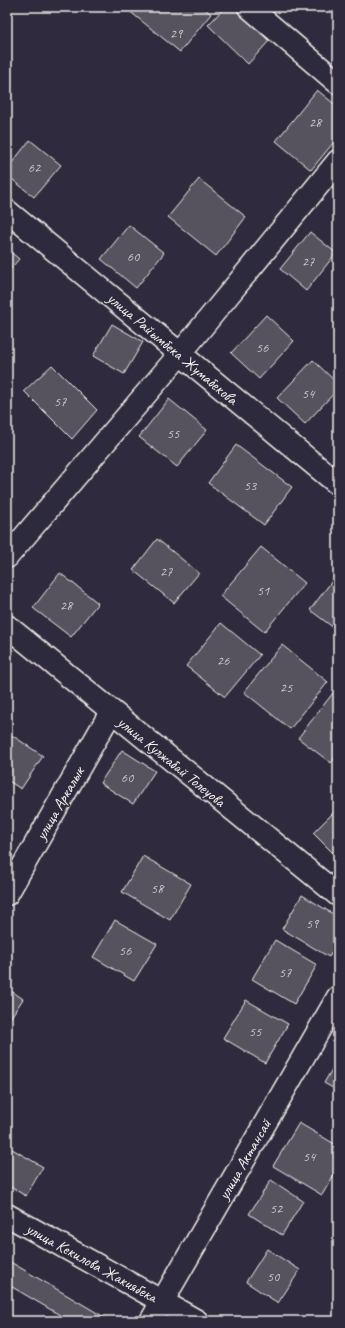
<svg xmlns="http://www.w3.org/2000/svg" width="345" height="1328" font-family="Caveat,sans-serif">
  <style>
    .building { fill: #56525f; stroke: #f4f1e8 }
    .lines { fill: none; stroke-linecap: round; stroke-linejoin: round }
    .minor-casing { stroke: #f4f1e8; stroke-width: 25 }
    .minor { stroke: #2f2a3d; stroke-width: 22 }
    .labels { text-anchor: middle; stroke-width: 3; stroke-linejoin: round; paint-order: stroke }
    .number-label { font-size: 14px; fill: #ccc9c6 }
    .street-label { font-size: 16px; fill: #f4f1e8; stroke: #2f2a3d }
  </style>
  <rect width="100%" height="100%" fill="#2f2a3d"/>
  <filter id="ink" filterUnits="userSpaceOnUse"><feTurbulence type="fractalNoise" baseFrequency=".025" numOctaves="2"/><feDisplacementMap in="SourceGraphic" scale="8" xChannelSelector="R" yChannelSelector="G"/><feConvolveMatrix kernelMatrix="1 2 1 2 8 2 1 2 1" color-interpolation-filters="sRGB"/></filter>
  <g filter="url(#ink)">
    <!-- building -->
    <g class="building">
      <path d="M 130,7 L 203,7 L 211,14 L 180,52 L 128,10 Z"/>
      <path d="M 225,7 L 234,7 L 269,41 L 248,64 L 208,25 Z"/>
      <path d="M 317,90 L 338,107 L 338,137 L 311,170 L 276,141 Z"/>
      <path d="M 30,140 L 61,165 L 34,197 L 7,175 L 7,169 Z"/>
      <path d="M 199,179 L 246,217 L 216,256 L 168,217 Z"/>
      <path d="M 129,225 L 164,253 L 136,288 L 101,259 Z"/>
      <path d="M 310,232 L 336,253 L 306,291 L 280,269 Z"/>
      <path d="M 7,249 L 19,259 L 7,273 Z"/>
      <path d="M 266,315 L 294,341 L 259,379 L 231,353 Z"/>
      <path d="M 112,324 L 143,342 L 124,374 L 93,356 Z"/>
      <path d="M 313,360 L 338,384 L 338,389 L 305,424 L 277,398 Z"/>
      <path d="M 52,365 L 97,410 L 72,439 L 24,391 Z"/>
      <path d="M 169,399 L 207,430 L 177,467 L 139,437 Z"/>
      <path d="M 236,445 L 292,487 L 264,525 L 208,483 Z"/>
      <path d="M 157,539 L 199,573 L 174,603 L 133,570 Z"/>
      <path d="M 261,547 L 305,583 L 264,632 L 220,596 Z"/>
      <path d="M 60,573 L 98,603 L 71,637 L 33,608 Z"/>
      <path d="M 338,573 L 338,631 L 310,610 Z"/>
      <path d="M 221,623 L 260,655 L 225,697 L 186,666 Z"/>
      <path d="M 282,645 L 328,682 L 290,729 L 244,692 Z"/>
      <path d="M 333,693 L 338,696 L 338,754 L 331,763 L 298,738 Z"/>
      <path d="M 10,734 L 43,756 L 21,789 L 7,780 L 7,739 Z"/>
      <path d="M 122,750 L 155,771 L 133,804 L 100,783 Z"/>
      <path d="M 338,808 L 338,858 L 313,833 Z"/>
      <path d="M 143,856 L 191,884 L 170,920 L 122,892 Z"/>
      <path d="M 302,895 L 338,917 L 338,942 L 329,957 L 282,929 Z"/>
      <path d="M 115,920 L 157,944 L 134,981 L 93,957 Z"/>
      <path d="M 275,940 L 317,965 L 294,1004 L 252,979 Z"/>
      <path d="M 7,988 L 23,999 L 7,1023 Z"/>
      <path d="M 246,1000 L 288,1024 L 265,1063 L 223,1038 Z"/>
      <path d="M 338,1059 L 338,1091 L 324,1083 Z"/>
      <path d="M 299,1123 L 338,1146 L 338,1168 L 322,1195 L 273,1166 Z"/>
      <path d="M 7,1146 L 43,1167 L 26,1196 L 7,1185 Z"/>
      <path d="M 271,1180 L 303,1201 L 282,1235 L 249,1214 Z"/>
      <path d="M 267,1249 L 300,1270 L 278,1303 L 246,1282 Z"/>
      <path d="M 7,1260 L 111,1321 L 70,1321 L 7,1284 Z"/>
    </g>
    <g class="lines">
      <defs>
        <g id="minor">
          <path d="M 249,7 L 338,83"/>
          <path d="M 7,211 L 338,484"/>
          <path d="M 7,557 L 180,354 L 338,161"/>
          <path d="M 7,626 L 338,895"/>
          <path d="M 7,894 L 111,712"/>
          <path d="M 7,1215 L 197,1321"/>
          <path d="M 151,1321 L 338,997"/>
        </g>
      </defs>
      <!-- minor casing -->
      <use href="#minor" class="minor-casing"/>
      <!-- minor -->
      <use href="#minor" class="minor"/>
    </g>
  </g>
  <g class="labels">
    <!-- number labels -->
    <g class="number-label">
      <text x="176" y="38">29</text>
      <text x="315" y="127">28</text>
      <text x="34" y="172">62</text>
      <text x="133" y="261">60</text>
      <text x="308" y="266">27</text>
      <text x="262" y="352">56</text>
      <text x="308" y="398">54</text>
      <text x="60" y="406">57</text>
      <text x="173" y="438">55</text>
      <text x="250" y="490">53</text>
      <text x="166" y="576">27</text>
      <text x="263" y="595">51</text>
      <text x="66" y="610">28</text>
      <text x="223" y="665">26</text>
      <text x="286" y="692">25</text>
      <text x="127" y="782">60</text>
      <text x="157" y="893">58</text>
      <text x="312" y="928">59</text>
      <text x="125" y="955">56</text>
      <text x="285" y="977">57</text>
      <text x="255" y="1036">55</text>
      <text x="309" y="1161">54</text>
      <text x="276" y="1213">52</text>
      <text x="273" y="1281">50</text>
    </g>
    <!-- street labels -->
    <g class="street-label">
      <text transform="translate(173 348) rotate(40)" y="6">улица Райымбека Жумабекова</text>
      <text transform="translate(172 761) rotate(39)" y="6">улица Кулжабай Толеуова</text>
      <text transform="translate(59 803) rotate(-60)" y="6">улица Аркалык</text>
      <text transform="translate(244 1159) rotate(-60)" y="6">улица Актансай</text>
      <text transform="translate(92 1262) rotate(29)" y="6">улица Кекилова Жакиябека</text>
    </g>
  </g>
  <!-- margin -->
  <rect width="345" height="1328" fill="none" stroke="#2f2a3d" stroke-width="24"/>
  <rect x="12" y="12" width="321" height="1304" fill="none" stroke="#f4f1e8" stroke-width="1.5" filter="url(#ink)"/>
</svg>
